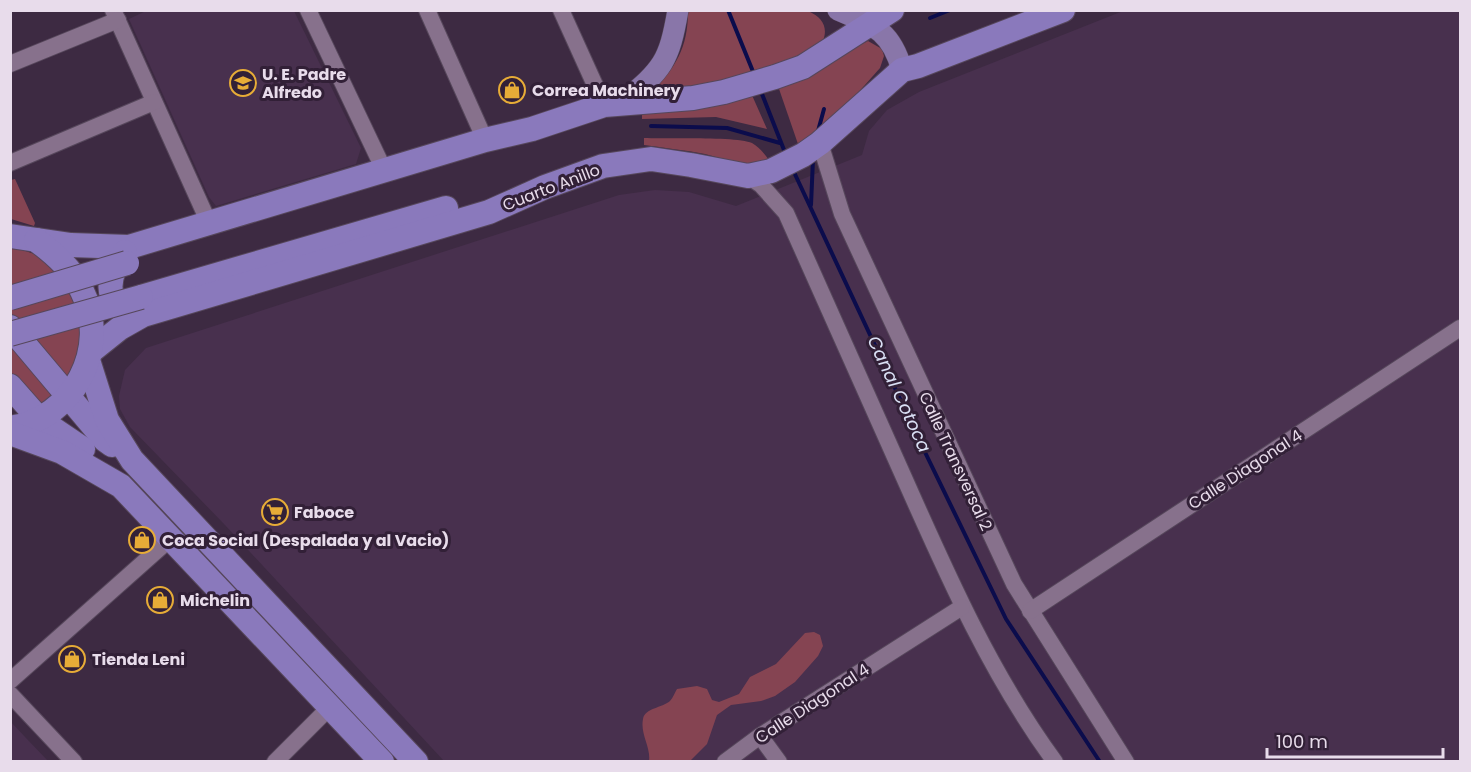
<svg xmlns="http://www.w3.org/2000/svg" width="1471" height="772" font-family="Poppins,sans-serif">
  <style>
    .built { fill: #48304e }
    .green { fill: #854452 }
    .lines { fill: none; stroke-linecap: round; stroke-linejoin: round }
    .stream { stroke: #0b0c4c; stroke-width: 4 }
    .minor-casing { stroke: #56475b; stroke-width: 18 }
    .major-casing { stroke: #56475b; stroke-width: 22 }
    .highway-casing { stroke: #56475b; stroke-width: 26 }
    .minor { stroke: #87718c; stroke-width: 16 }
    .major { stroke: #8976a9; stroke-width: 21 }
    .highway { stroke: #8a79bc; stroke-width: 24 }
    .highway-bridge-casing { stroke: #56475b; stroke-width: 26; stroke-linecap: butt }
    .highway-bridge { stroke: #8a79bc; stroke-width: 24 }
    .labels { text-anchor: middle; stroke-width: 6; stroke-linejoin: round; paint-order: stroke }
    .poi-label { font-size: 16px; font-weight: bold; fill: #e8dceb; stroke: #322037; text-anchor: start }
    .street-label { font-size: 16px; fill: #e8dceb; stroke: #322037 }
    .water-label { font-size: 18px; font-style: italic; fill: #dae0f5; stroke: #322037 }
  </style>
  <rect width="100%" height="100%" fill="#3d2a42"/>
  <!-- built -->
  <g class="built">
    <path d="M 148,10 L 294,11 L 361,148 L 356,164 L 216,206 L 209,197 L 129,19 Z"/>
    <path d="M 1123,11 L 1460,11 L 1460,761 L 444,761 L 225,525 L 130,427 L 120,409 L 119,396 L 125,370 L 146,348 L 619,195 L 655,190 L 689,192 L 736,206 L 862,155 L 869,131 L 887,110 L 919,92 Z"/>
    <path d="M 10,721 L 26,738 L 48,761 L 11,761 Z"/>
  </g>
  <!-- green -->
  <g class="green">
    <path d="M 688,11 L 808,11 C 827,19 830,34 817,50 L 733,81 L 649,93 C 676,69 688,47 688,11 Z"/>
    <path d="M 868,41 L 882,49 L 884,56 L 880,68 L 833,121 L 798,144 L 778,86 Z"/>
    <path d="M 751,93 L 767,129 L 716,117 L 642,119 L 642,111 Z"/>
    <path d="M 644,138 C 665,139 737,136 752,143 C 759,147 764,153 769,160 C 740,168 732,161 705,154 C 685,150 664,148 644,145 Z"/>
    <path d="M 15,179 L 35,223 L 34,226 L 11,219 L 11,180 Z"/>
    <path d="M 11,246 L 40,256 L 59,272 L 84,324 L 77,365 L 64,384 L 11,316 Z"/>
    <path d="M 10,340 L 55,395 L 38,408 L 11,376 Z"/>
    <path d="M 814,632 L 820,635 L 823,646 L 818,656 L 795,682 L 775,696 L 761,701 L 731,705 L 717,715 L 707,744 L 689,762 L 649,761 C 651,747 640,734 643,719 C 645,708 662,708 670,701 C 673,698 675,692 677,689 L 697,686 L 707,689 L 712,700 L 719,702 L 739,694 L 750,677 L 776,664 L 805,633 Z"/>
  </g>
  <g class="lines">
    <!-- stream -->
    <g class="stream">
      <path d="M 728,10 L 754,74"/>
      <path d="M 930,18 L 950,10"/>
      <path d="M 760,89 L 786,155"/>
      <path d="M 651,126 L 727,128 L 780,143"/>
      <path d="M 818,131 L 824,109"/>
      <path d="M 793,170 L 922,446 L 1006,619 L 1100,762"/>
      <path d="M 811,205 L 813,159"/>
    </g>
    <defs>
      <g id="minor">
        <path d="M 113,10 L 209,223"/>
        <path d="M 308,10 L 384,170"/>
        <path d="M 427,10 L 485,140"/>
        <path d="M 561,10 L 604,105"/>
        <path d="M 10,64 L 118,20"/>
        <path d="M 820,143 L 842,214 L 1014,584 L 1126,762"/>
        <path d="M 10,163 L 154,102"/>
        <path d="M 748,176 L 761,185 L 786,213 C 826,303 866,392 906,482 C 949,579 992,676 1055,762"/>
        <path d="M 1030,611 L 1460,328"/>
        <path d="M 10,681 L 171,538"/>
        <path d="M 10,694 L 74,762"/>
        <path d="M 760,736 L 779,762"/>
        <path d="M 275,762 L 330,707"/>
        <path d="M 725,762 L 760,736 L 962,607"/>
      </g>
      <g id="major">
        <path d="M 838,10 C 873,25 891,30 902,70"/>
        <path d="M 623,102 C 663,69 669,62 678,10"/>
      </g>
      <g id="highway">
        <path d="M 10,236 L 71,245 L 129,247 L 485,140 L 532,129 L 604,105 L 693,98 L 724,92 L 775,77 L 803,67 L 892,10"/>
        <path d="M 125,252 C 108,274 100,303 135,314"/>
        <path d="M 141,297 L 446,208"/>
        <path d="M 10,327 L 105,440 L 112,445"/>
        <path d="M 90,352 L 120,328 L 143,315 L 489,212 L 545,187 L 603,166 L 651,159 L 691,165 L 748,176 L 771,171 L 803,155 L 820,143 L 902,70 L 918,66 L 1063,10"/>
        <path d="M 88,360 L 107,420 L 132,460 L 416,762"/>
        <path d="M 10,386 L 40,420 L 83,449"/>
        <path d="M 10,428 C 73,419 111,348 82,291 C 72,269 55,254 36,240"/>
        <path d="M 10,433 L 62,452 L 121,486 L 382,762"/>
      </g>
    </defs>
    <!-- minor casing -->
    <use href="#minor" class="minor-casing"/>
    <!-- major casing -->
    <use href="#major" class="major-casing"/>
    <!-- highway casing -->
    <use href="#highway" class="highway-casing"/>
    <!-- minor -->
    <use href="#minor" class="minor"/>
    <!-- major -->
    <use href="#major" class="major"/>
    <!-- highway -->
    <use href="#highway" class="highway"/>
    <defs>
      <g id="highway-bridge">
        <path d="M 10,298 L 127,263"/>
        <path d="M 10,334 L 141,297"/>
      </g>
    </defs>
    <!-- highway-bridge casing -->
    <use href="#highway-bridge" class="highway-bridge-casing"/>
    <!-- highway-bridge -->
    <use href="#highway-bridge" class="highway-bridge"/>
  </g>
  <!-- icons -->
  <defs>
    <symbol id="school-ring" viewBox="-11 -11 22 22"><circle r="9.5" fill="#322037" stroke="#e7ac37" stroke-width="1.5"/><path d="M0-5L7-2L0 1L-7-2ZM-4 1L0 2.5L4 1V4Q0 6-4 4Z" fill="#e7ac37"/></symbol>
    <symbol id="shop-ring" viewBox="-11 -11 22 22"><circle r="9.5" fill="#322037" stroke="#e7ac37" stroke-width="1.5"/><path d="M-5-2.5h2.3a2.7 3.5 0 0 1 5.4 0H5L5.5 6h-11ZM-1.5-2.5h3a1.5 2.3 0 0 0-3 0Z" fill="#e7ac37"/></symbol>
    <symbol id="supermarket-ring" viewBox="-11 -11 22 22"><circle r="9.5" fill="#322037" stroke="#e7ac37" stroke-width="1.5"/><path d="M-6-5.5h2.5l.6 2H6L4.5 2H-2.5L-4.4-4H-6ZM-1.5 3.2a1.3 1.3 0 1 0 .1 0ZM3 3.2a1.3 1.3 0 1 0 .1 0Z" fill="#e7ac37"/></symbol>
  </defs>
  <g fill-rule="evenodd">
    <use href="#school-ring" x="228" y="68" width="30" height="30"/>
    <use href="#shop-ring" x="497" y="75" width="30" height="30"/>
    <use href="#supermarket-ring" x="260" y="497" width="30" height="30"/>
    <use href="#shop-ring" x="127" y="525" width="30" height="30"/>
    <use href="#shop-ring" x="145" y="585" width="30" height="30"/>
    <use href="#shop-ring" x="57" y="644" width="30" height="30"/>
  </g>
  <g class="labels">
    <!-- poi labels -->
    <g class="poi-label">
      <text x="262" y="80">U. E. Padre<tspan x="262" dy="18">Alfredo</tspan></text>
      <text x="532" y="96">Correa Machinery</text>
      <text x="294" y="518">Faboce</text>
      <text x="162" y="546">Coca Social (Despalada y al Vacio)</text>
      <text x="180" y="606">Michelin</text>
      <text x="92" y="665">Tienda Leni</text>
    </g>
    <!-- street labels -->
    <g class="street-label">
      <text transform="translate(551 187) rotate(-21)" y="6">Cuarto Anillo</text>
      <text transform="translate(956 461) rotate(65)" y="6">Calle Transversal 2</text>
      <text transform="translate(1245 469) rotate(-33)" y="6">Calle Diagonal 4</text>
      <text transform="translate(812 703) rotate(-33)" y="6">Calle Diagonal 4</text>
    </g>
    <!-- water labels -->
    <g class="water-label">
      <text transform="translate(899 394) rotate(65)" y="6">Canal Cotoca</text>
    </g>
  </g>
  <!-- border -->
  <rect width="1471" height="772" fill="none" stroke="#e8dceb" stroke-width="24"/>
  <!-- scale -->
  <path d="M1267 748v9h176v-9" fill="none" stroke="#e8dceb" stroke-width="3"/>
  <text x="1276" y="748" font-size="18" fill="#e8dceb" stroke="#322037" stroke-width="4.5" paint-order="stroke">100 m</text>
</svg>
